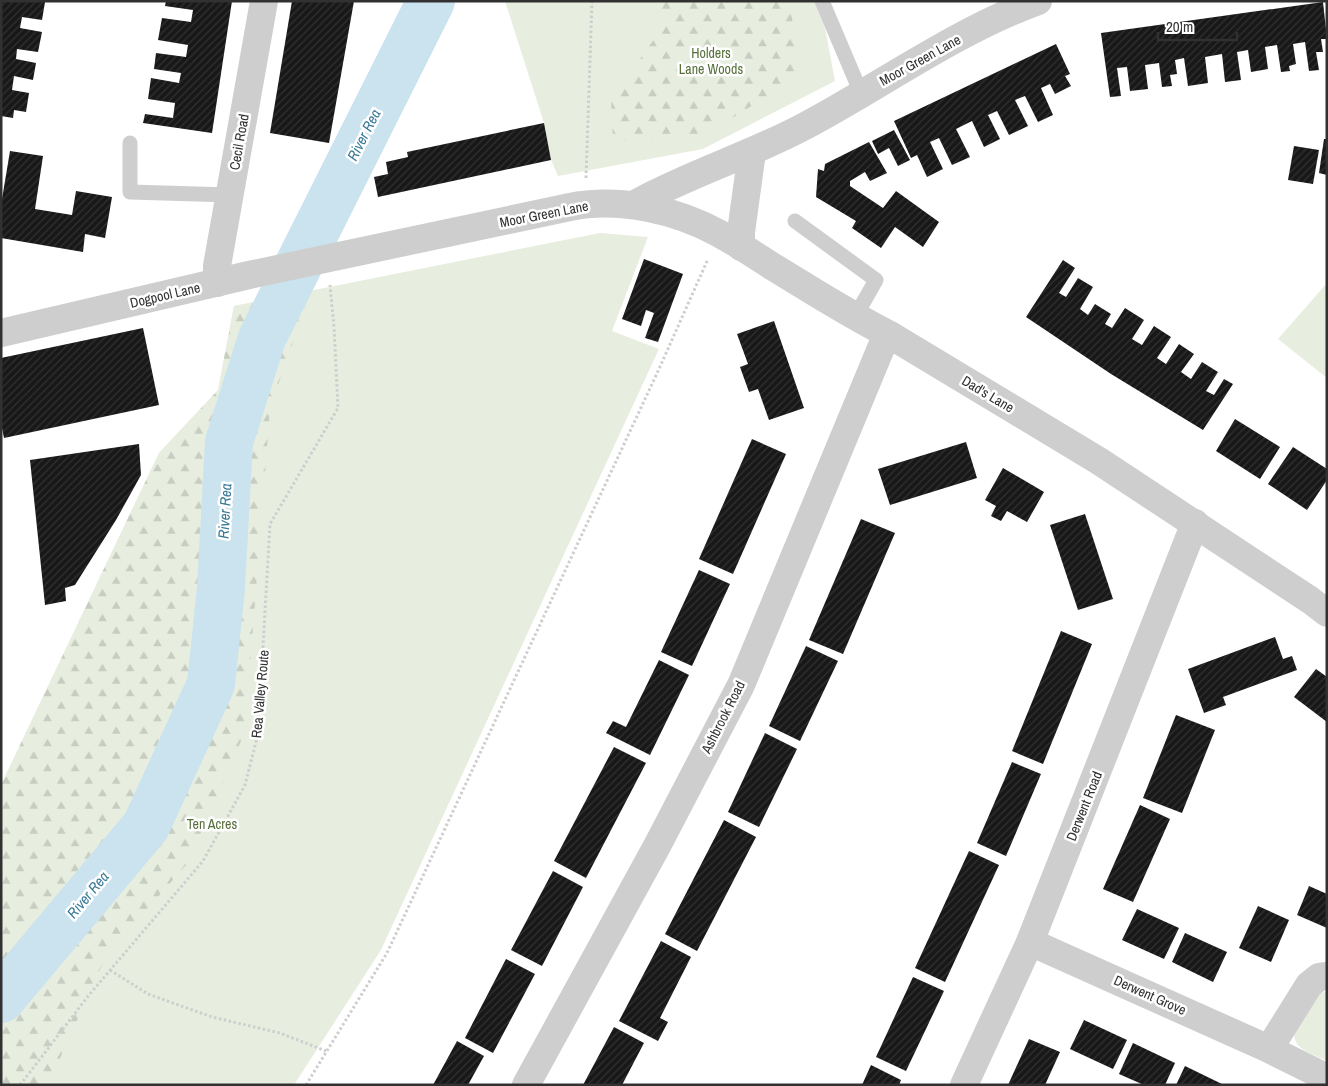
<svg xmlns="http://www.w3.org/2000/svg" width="1328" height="1086" font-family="'Archivo Narrow',sans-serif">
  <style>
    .green { fill: #e8eedf }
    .forest { fill: url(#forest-firs) }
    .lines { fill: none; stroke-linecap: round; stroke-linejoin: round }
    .river { stroke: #cae3ee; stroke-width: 48 }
    .building { fill: url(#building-hatch) }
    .path { stroke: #cecece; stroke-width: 3; stroke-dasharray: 2.5 2.5; stroke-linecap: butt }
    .service { stroke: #cecece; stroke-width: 15 }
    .minor { stroke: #cecece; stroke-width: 28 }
    .tertiary { stroke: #cecece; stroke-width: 28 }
    .labels { text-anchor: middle; stroke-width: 5; stroke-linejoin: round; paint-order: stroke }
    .park-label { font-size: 14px; fill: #576f3b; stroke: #fff }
    .street-label { font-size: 14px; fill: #313131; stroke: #fff }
    .water-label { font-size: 15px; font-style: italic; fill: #3a7a98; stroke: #fff }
  </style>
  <defs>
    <pattern id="forest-firs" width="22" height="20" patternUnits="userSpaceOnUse" patternTransform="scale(1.25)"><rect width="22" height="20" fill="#e8eedf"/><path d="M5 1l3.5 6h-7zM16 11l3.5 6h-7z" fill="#c7cdc0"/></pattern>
    <pattern id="building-hatch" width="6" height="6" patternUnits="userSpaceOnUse" patternTransform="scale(1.25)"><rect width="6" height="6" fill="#181818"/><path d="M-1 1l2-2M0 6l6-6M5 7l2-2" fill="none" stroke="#313131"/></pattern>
  </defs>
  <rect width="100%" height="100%" fill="#fff"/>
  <!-- green -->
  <g class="green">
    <path d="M 505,1 L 814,1 L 825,28 L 835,81 L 703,149 L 558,176 L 551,160 L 544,123 Z"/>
    <path d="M 600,233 L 648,237 L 612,331 L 659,349 L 381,950 L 294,1085 L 1,1085 L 1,785 L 159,453 L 218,390 L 234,306 Z"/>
    <path d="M 1327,283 L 1327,378 L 1278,339 Z"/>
    <path d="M 1327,991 L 1327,1061 C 1315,1055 1294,1050 1294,1034 L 1319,994 Z"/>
  </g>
  <!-- forest -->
  <g class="forest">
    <path d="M 650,1 L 790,1 L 799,76 L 699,139 L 613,140 L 611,99 L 660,31 Z"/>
    <path d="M 311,291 L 270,408 L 245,732 L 187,864 L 106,956 L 48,1085 L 1,1085 L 1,785 L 159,453 L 218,390 L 234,306 Z"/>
  </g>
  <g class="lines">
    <!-- river -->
    <path class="river" d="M 1,999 L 146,826 L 211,684 L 221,588 L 229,442 L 262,338 L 431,1"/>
  </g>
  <!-- building -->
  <g class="building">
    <path d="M 1,1 L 45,2 L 42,20 L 22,17 L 20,28 L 42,32 L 38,52 L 17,49 L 16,59 L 36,63 L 33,80 L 14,76 L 12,90 L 29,93 L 26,112 L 14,110 L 13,118 L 1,116 Z"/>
    <path d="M 166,1 L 232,1 L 212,133 L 143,123 L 145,114 L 173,118 L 175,103 L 148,99 L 151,78 L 179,83 L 181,73 L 154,69 L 156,53 L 186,57 L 188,45 L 158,40 L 162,18 L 191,22 L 193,10 L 165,6 Z"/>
    <path d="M 292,1 L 354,1 L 329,143 L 270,133 Z"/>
    <path d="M 1323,2 L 1327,39 L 1321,39 L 1323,52 L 1316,52 L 1319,70 L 1309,71 L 1305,42 L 1293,44 L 1296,64 L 1289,66 L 1290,71 L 1281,72 L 1277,45 L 1265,47 L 1268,69 L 1251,72 L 1248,50 L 1237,52 L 1241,80 L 1225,82 L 1222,54 L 1205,57 L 1208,83 L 1188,86 L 1184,58 L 1175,60 L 1177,74 L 1170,75 L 1172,86 L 1162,87 L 1159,63 L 1145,65 L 1148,89 L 1130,91 L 1127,67 L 1117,68 L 1121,96 L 1110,97 L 1101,33 Z"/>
    <path d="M 1056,44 L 1070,74 L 1065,76 L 1071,86 L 1055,94 L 1050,84 L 1041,88 L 1053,115 L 1038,122 L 1025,96 L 1015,100 L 1028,126 L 1009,135 L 997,111 L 988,115 L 1000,139 L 984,147 L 972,121 L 956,129 L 970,157 L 952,165 L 939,138 L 930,142 L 943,169 L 927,177 L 917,155 L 911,158 L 894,121 Z"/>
    <path d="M 544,123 L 551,160 L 378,197 L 374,177 L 388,174 L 386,162 L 408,157 L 407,152 Z"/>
    <path d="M 894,130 L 910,160 L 898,166 L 889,148 L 878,154 L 872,141 Z"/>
    <path d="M 1324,139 L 1327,139 L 1327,175 L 1319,173 Z"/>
    <path d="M 869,142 L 887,173 L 870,181 L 865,172 L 850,181 L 850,186 L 883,208 L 896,191 L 939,222 L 923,247 L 895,227 L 881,248 L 852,228 L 856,221 L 816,197 L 818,169 L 824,171 L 825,164 Z"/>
    <path d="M 1294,146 L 1319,150 L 1313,184 L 1288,180 Z"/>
    <path d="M 10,151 L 43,156 L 35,209 L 72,215 L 76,191 L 112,197 L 105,238 L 85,234 L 83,252 L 1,238 L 1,205 Z"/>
    <path d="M 644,259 L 683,274 L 658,342 L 645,338 L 654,313 L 646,310 L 641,326 L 622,319 Z"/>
    <path d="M 1063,260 L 1075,268 L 1059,293 L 1066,297 L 1078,278 L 1093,287 L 1080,309 L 1088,315 L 1095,304 L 1111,314 L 1105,324 L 1112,328 L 1125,308 L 1144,320 L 1132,339 L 1142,345 L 1154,326 L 1171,337 L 1157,358 L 1166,364 L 1179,344 L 1194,354 L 1181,372 L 1191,379 L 1202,362 L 1218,372 L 1206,391 L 1214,395 L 1224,379 L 1233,384 L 1203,430 L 1111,374 L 1026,317 Z"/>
    <path d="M 774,321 L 804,408 L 769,420 L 758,389 L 749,392 L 740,367 L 748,364 L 737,334 Z"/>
    <path d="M 143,328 L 159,405 L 4,438 L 1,423 L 1,358 Z"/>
    <path d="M 1235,419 L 1280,447 L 1260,479 L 1216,451 Z"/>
    <path d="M 752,439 L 786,454 L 733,574 L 699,559 Z"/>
    <path d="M 966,442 L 977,478 L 890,505 L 878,469 Z"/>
    <path d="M 139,444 L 141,475 L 116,520 L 75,585 L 65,588 L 66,601 L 45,605 L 30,460 Z"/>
    <path d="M 1293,447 L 1327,469 L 1327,480 L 1307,510 L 1268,484 Z"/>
    <path d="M 1003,468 L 1044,492 L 1027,522 L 1007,511 L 1001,521 L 991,516 L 996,506 L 985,500 Z"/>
    <path d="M 1085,514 L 1113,599 L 1078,610 L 1050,525 Z"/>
    <path d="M 861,519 L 895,533 L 843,654 L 809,640 Z"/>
    <path d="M 699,570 L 730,584 L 692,666 L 661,652 Z"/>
    <path d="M 1061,631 L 1092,644 L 1043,764 L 1012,751 Z"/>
    <path d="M 1275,637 L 1283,659 L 1292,656 L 1297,670 L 1223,697 L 1226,705 L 1204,713 L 1188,669 Z"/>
    <path d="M 806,646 L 838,661 L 800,741 L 769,726 Z"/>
    <path d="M 659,660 L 689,675 L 650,755 L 606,733 L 613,721 L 626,727 Z"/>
    <path d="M 1316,669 L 1327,677 L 1327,722 L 1294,697 Z"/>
    <path d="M 1176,715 L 1215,730 L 1182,813 L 1143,798 Z"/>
    <path d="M 765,733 L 797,749 L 759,827 L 728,812 Z"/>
    <path d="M 614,747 L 646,763 L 586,878 L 554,861 Z"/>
    <path d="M 1012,762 L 1041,774 L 1006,856 L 977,843 Z"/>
    <path d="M 1140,805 L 1170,819 L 1133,902 L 1103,889 Z"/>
    <path d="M 724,820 L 756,837 L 697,951 L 665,934 Z"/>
    <path d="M 969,851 L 999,865 L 945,982 L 915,968 Z"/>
    <path d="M 553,871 L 583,887 L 542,966 L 511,950 Z"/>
    <path d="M 1309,886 L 1327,894 L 1327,928 L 1297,915 Z"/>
    <path d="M 1258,906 L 1289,920 L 1271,962 L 1239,948 Z"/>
    <path d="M 1137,909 L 1179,928 L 1164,959 L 1122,940 Z"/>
    <path d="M 1185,933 L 1227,952 L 1213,982 L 1172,962 Z"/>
    <path d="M 661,941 L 691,957 L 660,1018 L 668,1022 L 658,1041 L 619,1021 Z"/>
    <path d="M 506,959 L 535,974 L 493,1053 L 465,1038 Z"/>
    <path d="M 913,977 L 944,991 L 906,1071 L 876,1057 Z"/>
    <path d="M 1084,1020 L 1127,1040 L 1113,1069 L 1070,1049 Z"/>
    <path d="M 614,1027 L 644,1043 L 622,1085 L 583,1085 Z"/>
    <path d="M 1029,1039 L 1060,1052 L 1045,1085 L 1008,1085 Z"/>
    <path d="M 457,1041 L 484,1056 L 468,1085 L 433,1085 Z"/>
    <path d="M 1133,1043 L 1175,1063 L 1165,1085 L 1144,1085 L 1119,1074 Z"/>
    <path d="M 871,1065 L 901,1080 L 899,1085 L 862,1085 Z"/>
    <path d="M 1185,1066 L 1224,1085 L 1176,1085 Z"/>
  </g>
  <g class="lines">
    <!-- path -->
    <g class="path">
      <path d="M 586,178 L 592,1"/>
      <path d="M 110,970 L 148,994 L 212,1017 L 280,1033 L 326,1051"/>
      <path d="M 20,1085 L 89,995 L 203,861 L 245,785 L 258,734 L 270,524 L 338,408 L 334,327 L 330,285"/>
      <path d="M 306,1085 L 387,953 L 659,369 L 708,259"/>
    </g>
    <!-- service -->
    <g class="service">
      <path d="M 822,1 L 861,93"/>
      <path d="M 130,143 L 130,192 L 230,195"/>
      <path d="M 795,221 L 876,280 L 855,317"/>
    </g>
    <!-- minor -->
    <g class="minor">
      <path d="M 633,205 C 688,174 749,156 805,126 C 882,85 956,31 1038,1"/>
      <path d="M 741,247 L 741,232 L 752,152"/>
      <path d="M 217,283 L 217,266 L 264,1"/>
      <path d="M 1030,942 L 1269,1049 L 1327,1078"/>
      <path d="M 1269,1049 L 1309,985 L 1319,977 L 1327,976"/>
      <path d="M 526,1085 L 657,846 L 741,685 L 881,348 L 890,335"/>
      <path d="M 964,1085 L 1030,942 L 1195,523"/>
    </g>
    <!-- tertiary -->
    <path class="tertiary" d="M 1,333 L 249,275 L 570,207 C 619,197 677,210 720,234 C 739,244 757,257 775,268 C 813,291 850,315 890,335 L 1099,461 L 1310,600 L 1327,613"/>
  </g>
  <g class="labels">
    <!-- park labels -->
    <g class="park-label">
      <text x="711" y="58">Holders<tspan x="711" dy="16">Lane Woods</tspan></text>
      <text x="212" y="829">Ten Acres</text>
    </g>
    <!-- street labels -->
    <g class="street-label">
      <text transform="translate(920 60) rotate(-29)" y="5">Moor Green Lane</text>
      <text transform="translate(239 142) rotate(-80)" y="5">Cecil Road</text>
      <text transform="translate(544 214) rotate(-11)" y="5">Moor Green Lane</text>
      <text transform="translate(165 295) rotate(-13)" y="5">Dogpool Lane</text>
      <text transform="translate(988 394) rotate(31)" y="5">Dad's Lane</text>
      <text transform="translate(260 694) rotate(-85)" y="5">Rea Valley Route</text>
      <text transform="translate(723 717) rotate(-63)" y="5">Ashbrook Road</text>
      <text transform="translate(1084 806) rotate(-68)" y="5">Derwent Road</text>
      <text transform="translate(1150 995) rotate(24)" y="5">Derwent Grove</text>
    </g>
    <!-- water labels -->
    <g class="water-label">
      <text transform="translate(364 135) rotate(-63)" y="5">River Rea</text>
      <text transform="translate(225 511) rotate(-87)" y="5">River Rea</text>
      <text transform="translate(88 895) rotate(-50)" y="5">River Rea</text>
    </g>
  </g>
  <!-- border -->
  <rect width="1328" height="1086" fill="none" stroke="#313131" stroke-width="5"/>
  <!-- scale -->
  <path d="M1158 32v8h79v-8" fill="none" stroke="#313131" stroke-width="2.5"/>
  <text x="1166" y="32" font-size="15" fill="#313131" stroke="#ffffff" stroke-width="4" paint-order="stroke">20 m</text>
</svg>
